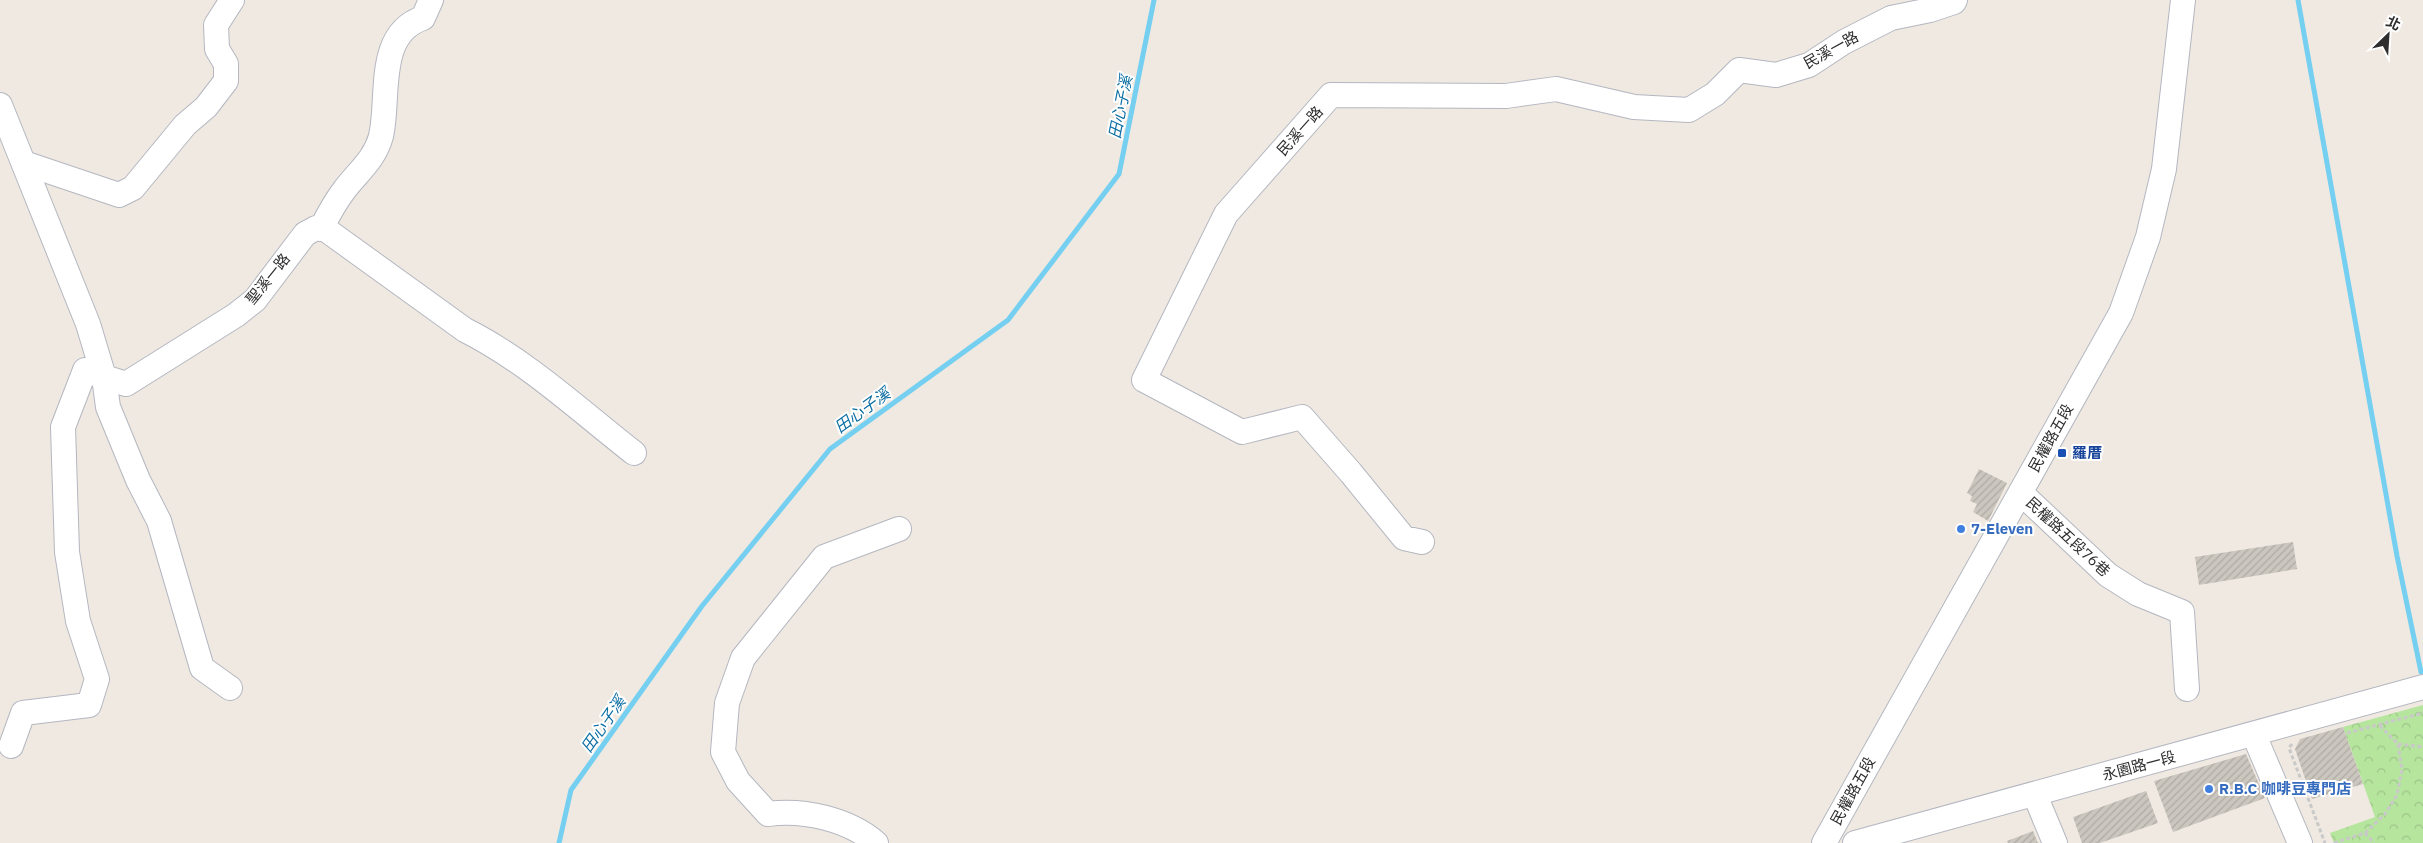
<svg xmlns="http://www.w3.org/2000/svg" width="2423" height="843" font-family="'IBM Plex Sans','Noto Sans TC',sans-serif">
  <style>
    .park { fill: url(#park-crowns) }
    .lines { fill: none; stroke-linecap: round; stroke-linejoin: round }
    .stream { stroke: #75cff0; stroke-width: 5 }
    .building { fill: url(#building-hatch) }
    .minor-casing { stroke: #b4b7c1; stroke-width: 26 }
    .path { stroke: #c9c9c9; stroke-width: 3; stroke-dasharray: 4 2.5; stroke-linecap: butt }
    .minor { stroke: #fff; stroke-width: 24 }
    .transit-dot { fill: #1a4fb4; stroke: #fff; stroke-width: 2 }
    .shop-dot { fill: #3f7fe0; stroke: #fff; stroke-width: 2 }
    .labels { text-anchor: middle; stroke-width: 4; stroke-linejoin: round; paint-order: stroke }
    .street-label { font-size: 15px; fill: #2e2e2e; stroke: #fff }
    .transit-label { font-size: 15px; font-weight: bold; fill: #164399; stroke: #fff; text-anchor: start }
    .shop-label { font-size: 15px; font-weight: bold; fill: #366cbe; stroke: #fff; text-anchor: start }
    .water-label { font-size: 16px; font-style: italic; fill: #0d6fa3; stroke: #fff }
  </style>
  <defs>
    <pattern id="park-crowns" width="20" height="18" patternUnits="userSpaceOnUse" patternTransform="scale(1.25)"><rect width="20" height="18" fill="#b6e59e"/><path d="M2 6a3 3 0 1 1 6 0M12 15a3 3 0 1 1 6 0" fill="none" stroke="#9dc588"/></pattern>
    <pattern id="building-hatch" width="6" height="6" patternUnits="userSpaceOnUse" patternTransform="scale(1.25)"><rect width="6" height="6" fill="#cbc7bf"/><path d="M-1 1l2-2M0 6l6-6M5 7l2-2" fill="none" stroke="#afaba4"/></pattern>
  </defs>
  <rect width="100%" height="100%" fill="#efe9e1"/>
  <!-- park -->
  <path class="park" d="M 2423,705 L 2423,843 L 2334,843 L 2330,833 L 2375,817 L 2343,727 Z"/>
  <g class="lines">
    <!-- stream -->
    <g class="stream">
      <path d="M 2298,0 L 2397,556 L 2421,672"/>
      <path d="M 559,843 L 571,790 L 702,606 L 830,449 L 1008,320 L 1119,174 L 1154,0"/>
    </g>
  </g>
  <!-- building -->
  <g class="building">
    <path d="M 1979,469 L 2007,483 L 1988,521 L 1973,512 L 1977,504 L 1970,501 L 1972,496 L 1967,493 Z"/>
    <path d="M 2293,542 L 2297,569 L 2199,585 L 2195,557 Z"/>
    <path d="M 2343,727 L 2363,784 L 2312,799 L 2295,749 L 2300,739 Z"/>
    <path d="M 2246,754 L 2265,798 L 2173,832 L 2154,781 Z"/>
    <path d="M 2146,791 L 2158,823 L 2100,843 L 2082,843 L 2073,817 Z"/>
    <path d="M 2033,831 L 2038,843 L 2008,843 L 2007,841 Z"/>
  </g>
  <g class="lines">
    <defs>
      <g id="minor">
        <path d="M 0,105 L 88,324 L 104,377 L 126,384 L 236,315 L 255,300 L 305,234 L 316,228 L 325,229 L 465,330 C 527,361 580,411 634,453"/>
        <path d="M 24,163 L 119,195 L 133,188 L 185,125 L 206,107 L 226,81 L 226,64 L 217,49 L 216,25 L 232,0"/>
        <path d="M 321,229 C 328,215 335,202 345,189 C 358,172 375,159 381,136 C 390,98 375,34 423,18 L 431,0"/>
        <path d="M 2021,493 L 2108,575 L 2138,594 L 2182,612 L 2187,689"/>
        <path d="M 1422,542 L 1404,538 L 1351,473 L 1302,417 L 1242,432 L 1144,380 L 1226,214 L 1331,95 L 1506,96 L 1556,89 L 1634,107 L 1689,110 L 1715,94 L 1739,70 L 1776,75 L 1809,65 L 1844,42 L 1891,18 L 1930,10 L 1954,2 L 1955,0"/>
        <path d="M 2254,735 L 2300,843"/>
        <path d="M 11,746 L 23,713 L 89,705 L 97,679 L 78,621 L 67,552 L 63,427 L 85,370 L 104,377 L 108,407 L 138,480 L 159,521 L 202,668 L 230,688"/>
        <path d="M 2035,795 L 2055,843"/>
        <path d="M 876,843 C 848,819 803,809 768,814 L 738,781 L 723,752 L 727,703 L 743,658 L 824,557 L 899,529"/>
        <path d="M 1824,843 L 2121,313 L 2148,237 L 2164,169 L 2183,0"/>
        <path d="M 1855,843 L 2423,687"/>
      </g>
    </defs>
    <!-- minor casing -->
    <use href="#minor" class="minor-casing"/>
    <!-- path -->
    <g class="path">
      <path d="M 2347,733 L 2423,713"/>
      <path d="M 2292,744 L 2289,748 L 2325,843"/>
      <path d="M 2398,744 L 2423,747"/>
      <path d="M 2365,833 L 2385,814 L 2397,795 L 2402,770 L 2398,744 L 2379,725"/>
      <path d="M 2334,843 L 2365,833 L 2374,843"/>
    </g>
    <!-- minor -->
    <use href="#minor" class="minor"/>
  </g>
  <!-- markers -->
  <rect class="transit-dot" x="2057" y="448" width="10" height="10" rx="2.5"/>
  <g class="shop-dot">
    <circle cx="1961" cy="529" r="5"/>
    <circle cx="2209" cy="789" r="5"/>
  </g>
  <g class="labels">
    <!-- street labels -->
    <g class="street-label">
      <text transform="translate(1831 50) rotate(-29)" y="5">民溪一路</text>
      <text transform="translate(1300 131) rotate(-48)" y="5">民溪一路</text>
      <text transform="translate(268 279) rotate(-51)" y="5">聖溪一路</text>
      <text transform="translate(2051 438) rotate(-61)" y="5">民權路五段</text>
      <text transform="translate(2068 537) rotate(43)" y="5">民權路五段76巷</text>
      <text transform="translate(2139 766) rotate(-15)" y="5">永園路一段</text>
      <text transform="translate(1853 791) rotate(-61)" y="5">民權路五段</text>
    </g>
    <!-- transit labels -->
    <g class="transit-label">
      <text x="2072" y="458">羅厝</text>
    </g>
    <!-- shop labels -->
    <g class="shop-label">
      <text x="1971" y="534">7-Eleven</text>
      <text x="2219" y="794">R.B.C 咖啡豆專門店</text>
    </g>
    <!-- water labels -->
    <g class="water-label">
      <text transform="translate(1120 107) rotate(-79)" y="6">田心子溪</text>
      <text transform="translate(862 410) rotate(-36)" y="6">田心子溪</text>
      <text transform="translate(603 724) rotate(-55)" y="6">田心子溪</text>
    </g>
  </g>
  <!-- north arrow -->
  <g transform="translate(2388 35) rotate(25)" stroke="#ffffff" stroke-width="4" paint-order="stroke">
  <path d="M0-4L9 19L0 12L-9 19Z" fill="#2e2e2e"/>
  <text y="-8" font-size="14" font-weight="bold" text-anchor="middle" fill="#2e2e2e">北</text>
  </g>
</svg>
